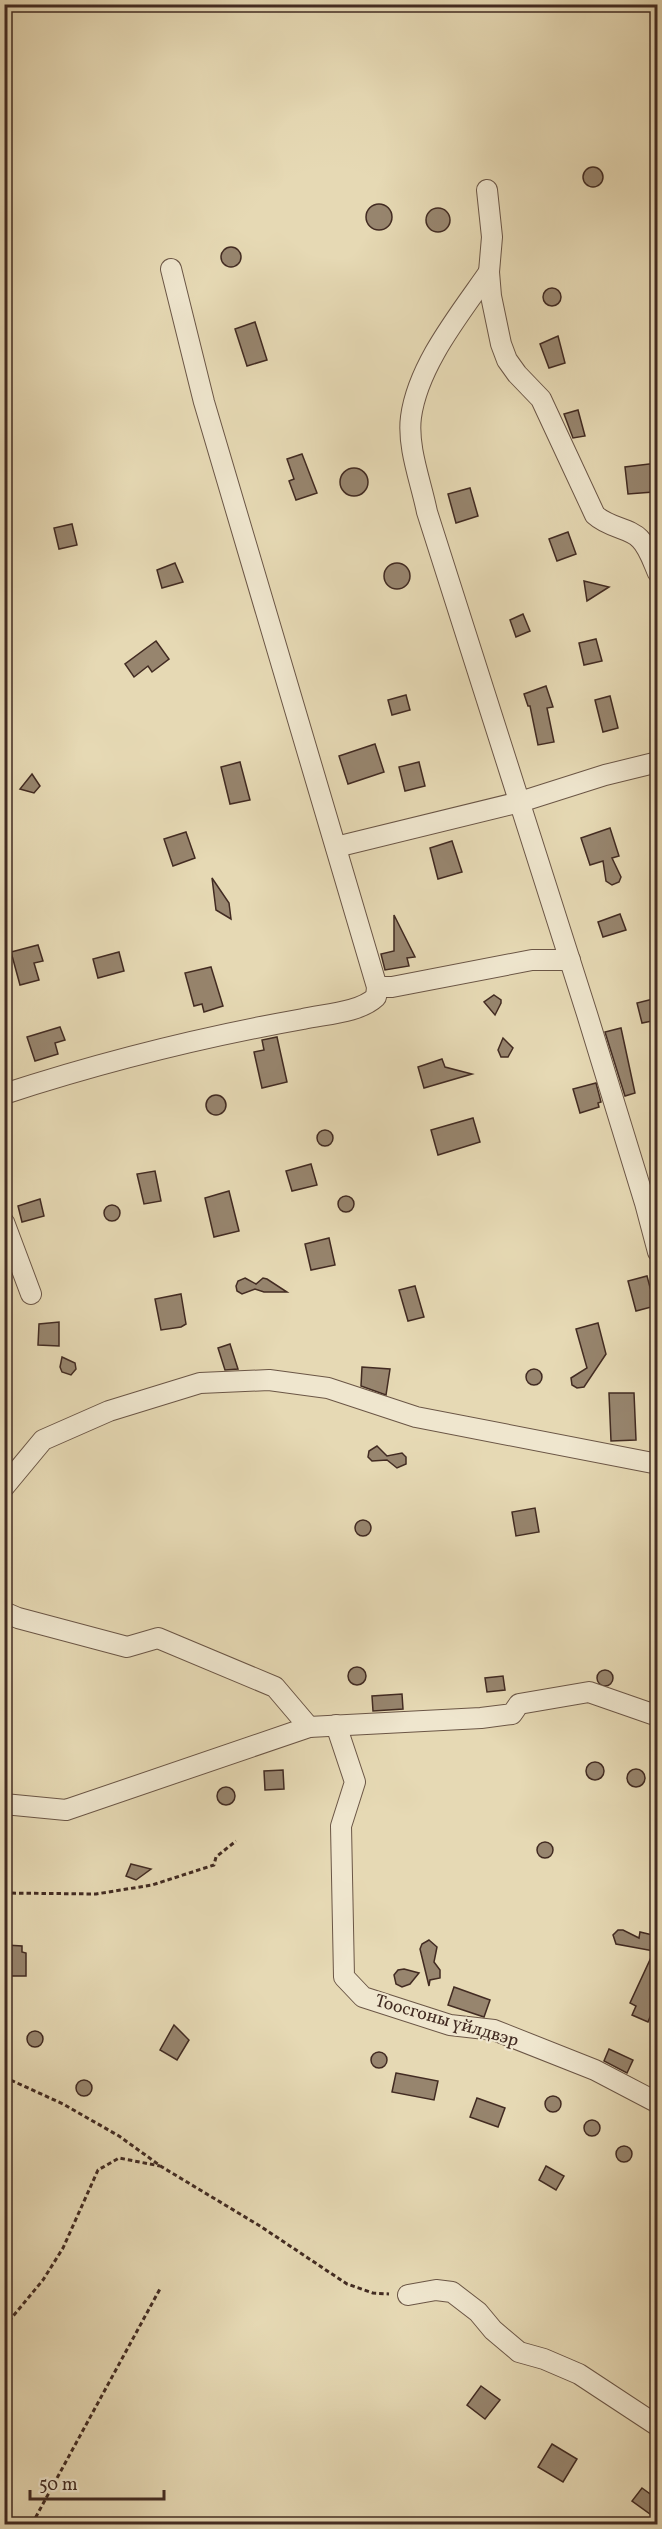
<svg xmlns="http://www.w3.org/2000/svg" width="662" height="2529" font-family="Vollkorn,serif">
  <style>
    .building { fill: #97856e; stroke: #422b22; stroke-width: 1.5 }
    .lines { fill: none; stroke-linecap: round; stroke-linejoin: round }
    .street-casing { stroke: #6b5646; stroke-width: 22 }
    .path { stroke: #422b22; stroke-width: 3; stroke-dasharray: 4.5 3; stroke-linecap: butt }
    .street { stroke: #efe6ce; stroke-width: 20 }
    .labels { text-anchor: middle; stroke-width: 4.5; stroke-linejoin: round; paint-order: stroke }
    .street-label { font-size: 18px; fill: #422b22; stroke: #efe6ce }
  </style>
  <rect width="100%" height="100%" fill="#e6d9b4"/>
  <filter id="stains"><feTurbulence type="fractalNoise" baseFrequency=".00333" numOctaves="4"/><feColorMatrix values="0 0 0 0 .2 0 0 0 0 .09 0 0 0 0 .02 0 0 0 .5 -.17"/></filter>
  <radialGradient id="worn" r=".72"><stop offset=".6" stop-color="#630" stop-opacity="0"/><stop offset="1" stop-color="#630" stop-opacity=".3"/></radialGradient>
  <!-- building -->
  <g class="building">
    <circle cx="593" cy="177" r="10"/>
    <circle cx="379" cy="217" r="13"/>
    <circle cx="438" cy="220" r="12"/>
    <circle cx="231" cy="257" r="10"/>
    <circle cx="552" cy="297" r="9"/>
    <path d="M 255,322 L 267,360 L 247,366 L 235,329 Z"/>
    <path d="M 558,336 L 565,363 L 549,368 L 540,344 Z"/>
    <path d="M 578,410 L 585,436 L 573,438 L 564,414 Z"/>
    <path d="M 302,454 L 317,493 L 296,500 L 289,481 L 294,479 L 287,459 Z"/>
    <path d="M 657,463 L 657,477 L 652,477 L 653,492 L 628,494 L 625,467 Z"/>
    <circle cx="354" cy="482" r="14"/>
    <path d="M 470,488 L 478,516 L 456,523 L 448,494 Z"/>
    <path d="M 72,524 L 77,545 L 59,549 L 54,528 Z"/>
    <path d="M 568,532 L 576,554 L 557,561 L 549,539 Z"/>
    <path d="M 175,563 L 183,582 L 162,588 L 157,570 Z"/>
    <circle cx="397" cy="576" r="13"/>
    <path d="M 584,581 L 609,587 L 587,601 Z"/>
    <path d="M 523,614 L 530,631 L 516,637 L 510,620 Z"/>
    <path d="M 596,639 L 602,661 L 584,665 L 579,643 Z"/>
    <path d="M 156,641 L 169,659 L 152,672 L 148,666 L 134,677 L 125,664 Z"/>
    <path d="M 546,686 L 553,707 L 547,708 L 554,742 L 538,745 L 530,706 L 528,706 L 524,694 Z"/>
    <path d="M 406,695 L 410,710 L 392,715 L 388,700 Z"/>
    <path d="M 610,696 L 618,728 L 603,732 L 595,700 Z"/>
    <path d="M 375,744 L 384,772 L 348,784 L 339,756 Z"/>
    <path d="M 240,762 L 250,800 L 230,804 L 221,767 Z"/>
    <path d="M 419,762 L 425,786 L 405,791 L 399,767 Z"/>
    <path d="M 32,774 L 40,786 L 34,793 L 20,789 Z"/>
    <path d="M 610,828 L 619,856 L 612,858 L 621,877 L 619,882 L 612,885 L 606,881 L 603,861 L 590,865 L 581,838 Z"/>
    <path d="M 186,832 L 195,858 L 173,866 L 164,839 Z"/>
    <path d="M 452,841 L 462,872 L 438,879 L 430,848 Z"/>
    <path d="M 212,878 L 229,903 L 231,919 L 216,910 Z"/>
    <path d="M 620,914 L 626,930 L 603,937 L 598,922 Z"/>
    <path d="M 394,915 L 415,957 L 407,958 L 409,966 L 385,970 L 381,954 L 394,951 Z"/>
    <path d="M 38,945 L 43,961 L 34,963 L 39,980 L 20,985 L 11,952 Z"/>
    <path d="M 119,952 L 124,971 L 98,978 L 93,959 Z"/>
    <path d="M 211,967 L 223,1006 L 204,1012 L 202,1004 L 194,1006 L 185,973 Z"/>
    <path d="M 494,995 L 501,1000 L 501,1003 L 495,1015 L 484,1002 Z"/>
    <path d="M 657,998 L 657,1020 L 642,1023 L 637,1003 Z"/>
    <path d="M 60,1027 L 65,1040 L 55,1043 L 58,1054 L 35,1061 L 27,1037 Z"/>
    <path d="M 621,1028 L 635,1093 L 625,1096 L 605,1032 Z"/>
    <path d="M 277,1037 L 287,1082 L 262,1088 L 254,1052 L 264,1050 L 262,1040 Z"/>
    <path d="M 503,1038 L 513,1048 L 508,1057 L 501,1057 L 498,1050 Z"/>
    <path d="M 442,1059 L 445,1067 L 472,1074 L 424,1088 L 418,1067 Z"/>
    <path d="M 596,1083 L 601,1102 L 598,1103 L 599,1107 L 580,1113 L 573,1089 Z"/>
    <circle cx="216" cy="1105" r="10"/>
    <path d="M 473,1118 L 480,1142 L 438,1155 L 431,1130 Z"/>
    <circle cx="325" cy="1138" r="8"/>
    <path d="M 311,1164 L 317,1185 L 292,1191 L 286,1171 Z"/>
    <path d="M 155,1171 L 161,1201 L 144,1204 L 137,1174 Z"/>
    <path d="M 229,1191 L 239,1231 L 214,1237 L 205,1198 Z"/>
    <circle cx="346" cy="1204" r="8"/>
    <path d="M 40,1199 L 44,1216 L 22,1222 L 18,1206 Z"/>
    <circle cx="112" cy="1213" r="8"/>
    <path d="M 329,1238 L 335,1265 L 311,1270 L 305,1244 Z"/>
    <path d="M 647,1276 L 655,1306 L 636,1311 L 628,1281 Z"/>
    <path d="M 245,1278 L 256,1284 L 263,1278 L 267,1279 L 287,1292 L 264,1292 L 255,1289 L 242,1294 L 237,1291 L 236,1286 L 238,1281 Z"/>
    <path d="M 415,1286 L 424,1317 L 408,1321 L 399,1290 Z"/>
    <path d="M 181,1294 L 186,1324 L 181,1327 L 161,1330 L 155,1299 Z"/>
    <path d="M 59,1322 L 59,1346 L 38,1345 L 39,1324 Z"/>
    <path d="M 598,1323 L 606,1354 L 584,1387 L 577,1388 L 572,1385 L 571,1378 L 587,1368 L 576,1329 Z"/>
    <path d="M 230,1344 L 238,1369 L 225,1370 L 218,1348 Z"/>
    <path d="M 62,1357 L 75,1363 L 76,1369 L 71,1375 L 62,1372 L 60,1367 Z"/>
    <path d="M 362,1367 L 390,1369 L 386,1395 L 361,1386 Z"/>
    <circle cx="534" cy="1377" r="8"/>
    <path d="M 609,1393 L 634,1393 L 636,1440 L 611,1441 Z"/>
    <path d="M 377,1446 L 387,1456 L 402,1453 L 406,1457 L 406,1464 L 397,1468 L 387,1460 L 372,1461 L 368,1457 L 369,1451 Z"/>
    <path d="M 535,1508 L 539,1532 L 516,1536 L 512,1512 Z"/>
    <circle cx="363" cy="1528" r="8"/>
    <circle cx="357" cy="1676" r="9"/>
    <circle cx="605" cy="1678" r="8"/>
    <path d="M 503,1676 L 505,1690 L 487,1692 L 485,1678 Z"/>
    <path d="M 402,1694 L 403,1709 L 373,1711 L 372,1696 Z"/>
    <circle cx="595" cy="1771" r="9"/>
    <circle cx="636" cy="1778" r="9"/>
    <path d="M 283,1770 L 284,1789 L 265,1790 L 264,1771 Z"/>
    <circle cx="226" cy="1796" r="9"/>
    <circle cx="545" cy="1850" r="8"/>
    <path d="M 131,1864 L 151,1869 L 136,1880 L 126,1876 Z"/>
    <path d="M 618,1930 L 623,1930 L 639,1938 L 640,1932 L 657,1936 L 657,2000 L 648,2022 L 632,2015 L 636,2006 L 630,2003 L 654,1951 L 616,1944 L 613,1935 Z"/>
    <path d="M 429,1940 L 437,1947 L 434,1962 L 440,1970 L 440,1978 L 430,1980 L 429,1986 L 420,1949 L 422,1944 Z"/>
    <path d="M 6,1945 L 22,1946 L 22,1952 L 26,1953 L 26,1976 L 6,1976 Z"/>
    <path d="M 404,1969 L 419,1973 L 410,1984 L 402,1987 L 396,1984 L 394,1975 L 398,1970 Z"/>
    <path d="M 454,1987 L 490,2000 L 484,2017 L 448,2005 Z"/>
    <path d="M 174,2025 L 189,2040 L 177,2060 L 160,2050 Z"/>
    <circle cx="35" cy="2039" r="8"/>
    <path d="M 609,2049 L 633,2060 L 627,2073 L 604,2061 Z"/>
    <circle cx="379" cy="2060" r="8"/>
    <path d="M 396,2073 L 438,2081 L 434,2100 L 392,2092 Z"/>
    <circle cx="84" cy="2088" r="8"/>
    <circle cx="553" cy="2104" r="8"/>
    <path d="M 477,2098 L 505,2108 L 498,2127 L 470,2117 Z"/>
    <circle cx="592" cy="2128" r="8"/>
    <circle cx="624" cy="2154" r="8"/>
    <path d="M 546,2166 L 564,2176 L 556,2190 L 539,2180 Z"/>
    <path d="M 481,2386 L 500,2400 L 485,2419 L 467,2405 Z"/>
    <path d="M 552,2444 L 577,2459 L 563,2482 L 538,2467 Z"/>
    <path d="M 642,2488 L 657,2499 L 657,2519 L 632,2501 Z"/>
  </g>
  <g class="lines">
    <defs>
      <g id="street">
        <path d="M 487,190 L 492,237 L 489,272 L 491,296 L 501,344 L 507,360 L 517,374 L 541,399 L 595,515 C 609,528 630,528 640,539 C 649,548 653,562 658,573"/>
        <path d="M 489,272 C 460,314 418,365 411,417 C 407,447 421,482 427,512 L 587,1014 L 645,1203 L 658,1252"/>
        <path d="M 336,847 L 520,802 L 605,775 L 658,762"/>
        <path d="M 377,987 L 392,987 L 532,960 L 570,960"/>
        <path d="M 4,1094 C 102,1062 202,1037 303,1019 C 325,1014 359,1013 376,997 L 377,987 L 204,402 L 171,269"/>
        <path d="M 4,1222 L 31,1294"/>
        <path d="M 4,1487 L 43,1440 L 109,1411 L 200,1383 L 269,1380 L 328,1388 L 416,1417 L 658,1464"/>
        <path d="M 4,1612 L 18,1618 L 127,1647 L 158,1638 L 275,1687 L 309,1727"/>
        <path d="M 336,1725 L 355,1782 L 341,1826 L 344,1977 L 363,1997 L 450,2025 L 494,2030 L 595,2070 L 658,2103"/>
        <path d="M 4,1804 L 66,1810 L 309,1727 L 481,1718 L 512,1714 L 519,1704 L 589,1692 L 658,1716"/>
        <path d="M 408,2295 L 436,2290 L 452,2292 L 478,2312 L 493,2330 L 519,2352 L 544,2359 L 579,2374 L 658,2426"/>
      </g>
    </defs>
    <!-- street casing -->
    <use href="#street" class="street-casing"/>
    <!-- path -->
    <g class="path">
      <path d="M 4,1893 L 96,1894 L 152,1885 L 214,1865 L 216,1857 L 236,1841"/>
      <path d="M 4,2077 L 63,2104 L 119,2136 L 162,2167 L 260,2226 L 347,2284 L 373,2293 L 389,2294"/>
      <path d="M 4,2327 L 43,2280 L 63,2248 L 98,2170 L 119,2158 L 160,2166"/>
      <path d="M 32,2524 L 161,2287"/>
    </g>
    <!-- street -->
    <use href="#street" class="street"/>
  </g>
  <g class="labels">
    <!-- street labels -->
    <g class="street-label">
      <text transform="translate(447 2020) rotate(16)" y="6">Тоосгоны үйлдвэр</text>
    </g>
  </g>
  <!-- margin -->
  <rect width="662" height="2529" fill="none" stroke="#e6d9b4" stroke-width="24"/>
  <rect x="6" y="6" width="650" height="2517" fill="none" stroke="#422b22" stroke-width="3"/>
  <rect x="12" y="12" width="638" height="2505" fill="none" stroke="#422b22" stroke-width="1.5"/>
  <!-- scale -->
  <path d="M30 2490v9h134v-9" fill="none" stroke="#422b22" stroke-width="3"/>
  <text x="39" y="2490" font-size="18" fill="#422b22" stroke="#efe6ce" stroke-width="4.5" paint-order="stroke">50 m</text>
  <rect width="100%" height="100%" filter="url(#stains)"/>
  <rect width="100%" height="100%" fill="url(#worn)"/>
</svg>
